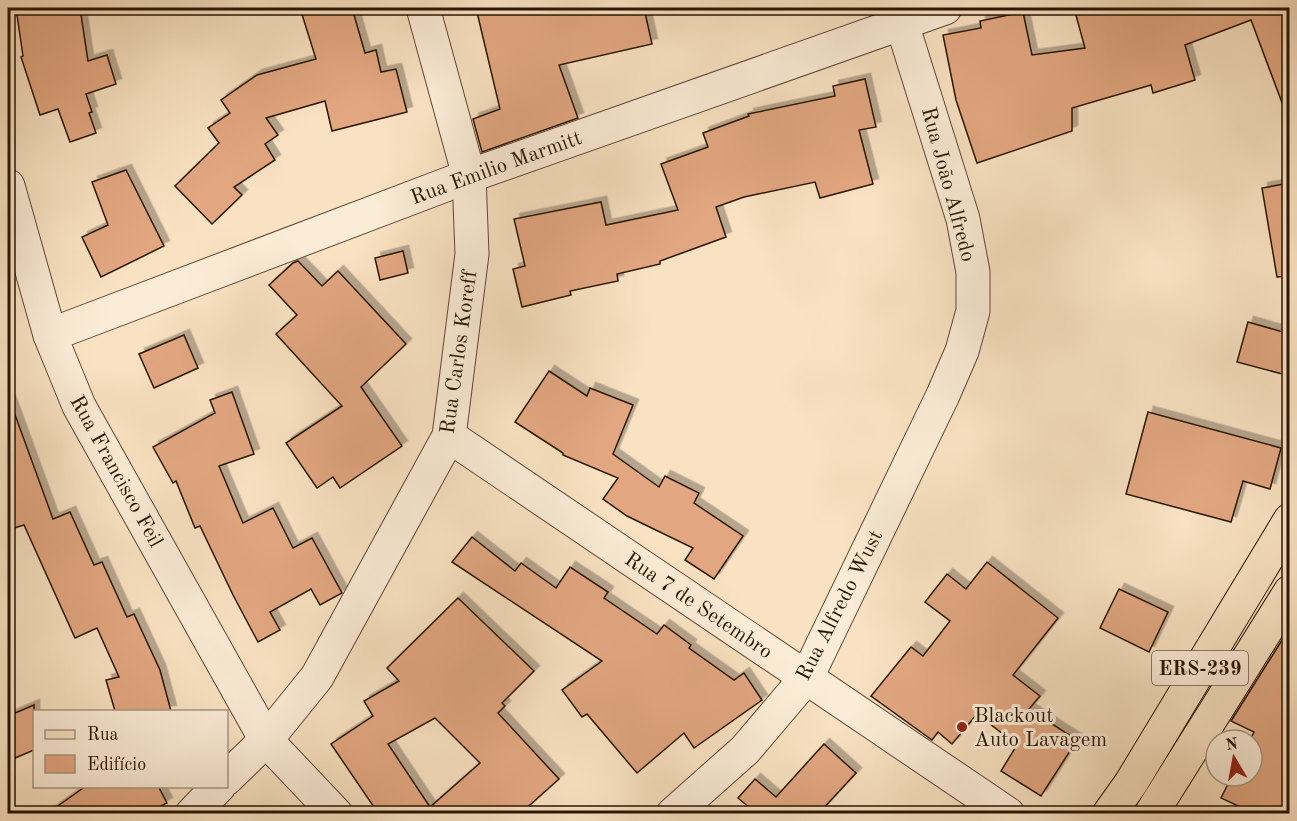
<svg xmlns="http://www.w3.org/2000/svg" width="1297" height="821" font-family="'Old Standard TT',serif">
  <style>
    .building { fill: #e2a781; stroke: #291503; stroke-width: 1.5; fill-rule: evenodd; filter: url(#shadow) }
    .lines { fill: none; stroke-linecap: round; stroke-linejoin: round }
    .minor-casing { stroke: #5d4833; stroke-width: 35 }
    .major-casing { stroke: #291503; stroke-width: 35 }
    .minor { stroke: #fbecd7; stroke-width: 33 }
    .major { stroke: #f9e2c2; stroke-width: 33 }
    .poi-dot { fill: #8f2418; stroke: #fbecd7; stroke-width: 2 }
    .labels { text-anchor: middle; stroke-width: 6; stroke-linejoin: round; paint-order: stroke }
    .shield { fill: #fbecd7; stroke: #685643; stroke-width: 1.5 }
    .shield-label { font-size: 20px; font-weight: bold; fill: #291503 }
    .street-label { font-size: 21px; fill: #291503; stroke: #fbecd7 }
    .poi-label { font-size: 21px; fill: #291503; stroke: #fbecd7; text-anchor: start }
  </style>
  <defs>
    <filter id="shadow"><feDropShadow dx="5.5" dy="-5.5" stdDeviation="0" flood-color="#0004"/></filter>
  </defs>
  <rect width="100%" height="100%" fill="#f9e2c2"/>
  <filter id="stains"><feTurbulence type="fractalNoise" baseFrequency=".00333" numOctaves="4"/><feColorMatrix values="0 0 0 0 .2 0 0 0 0 .09 0 0 0 0 .02 0 0 0 .5 -.17"/></filter>
  <radialGradient id="worn" r=".72"><stop offset=".6" stop-color="#630" stop-opacity="0"/><stop offset="1" stop-color="#630" stop-opacity=".3"/></radialGradient>
  <!-- building -->
  <g class="building">
    <path d="M 16,8 L 80,8 L 88,61 L 107,55 L 116,84 L 86,94 L 92,112 L 89,113 L 96,133 L 70,142 L 58,109 L 40,115 L 21,57 L 23,56 Z"/>
    <path d="M 300,8 L 352,8 L 365,53 L 376,50 L 381,72 L 396,69 L 407,112 L 332,131 L 325,101 L 266,118 L 278,135 L 265,144 L 275,160 L 234,187 L 242,195 L 212,224 L 175,186 L 219,143 L 208,128 L 230,113 L 221,100 L 257,75 L 316,59 Z"/>
    <path d="M 476,8 L 644,8 L 652,44 L 559,65 L 578,118 L 482,152 L 473,119 L 500,109 Z"/>
    <path d="M 1074,8 L 1290,8 L 1290,116 L 1287,116 L 1251,20 L 1185,45 L 1195,80 L 1153,93 L 1151,85 L 1072,108 L 1072,131 L 977,163 L 956,100 L 943,35 L 981,28 L 980,21 L 1023,12 L 1032,55 L 1085,48 Z"/>
    <path d="M 865,79 L 876,127 L 859,130 L 873,184 L 820,198 L 815,182 L 744,197 L 716,207 L 726,237 L 660,261 L 660,264 L 617,274 L 618,281 L 570,291 L 571,295 L 522,307 L 513,269 L 525,266 L 514,219 L 601,202 L 606,225 L 678,210 L 661,164 L 708,147 L 703,133 L 749,116 L 748,114 L 835,96 L 833,86 Z"/>
    <path d="M 126,170 L 164,246 L 101,277 L 82,237 L 108,225 L 92,182 Z"/>
    <path d="M 1290,183 L 1290,276 L 1277,277 L 1262,188 Z"/>
    <path d="M 403,251 L 408,273 L 380,280 L 375,258 Z"/>
    <path d="M 298,261 L 322,286 L 338,271 L 406,344 L 361,387 L 402,446 L 340,488 L 333,477 L 317,488 L 286,443 L 342,406 L 276,334 L 297,315 L 269,285 L 293,263 Z"/>
    <path d="M 1248,322 L 1290,334 L 1290,376 L 1237,362 Z"/>
    <path d="M 184,335 L 198,368 L 154,388 L 139,354 Z"/>
    <path d="M 549,371 L 587,396 L 590,388 L 633,405 L 613,454 L 659,487 L 665,476 L 699,493 L 694,503 L 743,536 L 714,579 L 685,560 L 693,548 L 627,516 L 603,499 L 618,478 L 563,455 L 563,453 L 515,422 Z"/>
    <path d="M 232,392 L 254,454 L 219,466 L 243,523 L 273,508 L 293,548 L 312,538 L 342,593 L 320,605 L 311,589 L 270,612 L 280,630 L 258,642 L 233,595 L 200,526 L 195,528 L 176,481 L 173,483 L 153,447 L 215,413 L 210,400 Z"/>
    <path d="M 10,401 L 53,519 L 70,512 L 94,565 L 102,562 L 127,617 L 134,614 L 160,670 L 171,711 L 115,711 L 106,680 L 119,677 L 97,628 L 75,638 L 24,525 L 14,528 L 13,526 L 8,528 L 8,402 Z"/>
    <path d="M 1148,412 L 1281,448 L 1270,489 L 1243,481 L 1231,522 L 1126,494 Z"/>
    <path d="M 472,537 L 515,571 L 521,563 L 556,588 L 570,567 L 608,592 L 604,598 L 657,634 L 664,625 L 691,645 L 689,648 L 734,680 L 744,673 L 762,700 L 694,748 L 684,733 L 637,773 L 587,714 L 582,717 L 562,690 L 602,661 L 452,562 Z"/>
    <path d="M 987,562 L 1058,618 L 1013,675 L 1040,696 L 1029,709 L 1077,740 L 1041,796 L 1001,771 L 1017,745 L 977,714 L 952,744 L 938,732 L 932,740 L 871,696 L 911,647 L 923,656 L 950,621 L 925,602 L 947,574 L 966,589 Z"/>
    <path d="M 1119,589 L 1168,612 L 1149,652 L 1100,628 Z"/>
    <path d="M 458,598 L 534,671 L 502,703 L 505,706 L 498,713 L 559,779 L 521,813 L 378,813 L 331,744 L 373,716 L 364,701 L 399,681 L 387,668 ZM 435,718 L 480,763 L 430,807 L 388,744 Z"/>
    <path d="M 1284,637 L 1290,640 L 1290,813 L 1253,813 L 1221,798 L 1232,776 L 1252,776 L 1252,740 L 1250,740 L 1254,732 L 1231,721 Z"/>
    <path d="M 34,705 L 34,750 L 8,761 L 8,716 Z"/>
    <path d="M 824,744 L 856,773 L 819,813 L 756,813 L 738,798 L 755,779 L 776,797 Z"/>
    <path d="M 86,786 L 158,786 L 167,803 L 147,813 L 48,813 Z"/>
  </g>
  <g class="lines">
    <defs>
      <g id="minor">
        <path d="M 8,186 L 50,335 L 79,406 L 266,740 L 336,814"/>
        <path d="M 50,335 L 469,176 L 945,8"/>
        <path d="M 449,436 L 1008,814"/>
        <path d="M 226,779 L 266,740 L 317,677 L 449,436 L 472,254 L 469,176 L 423,8"/>
        <path d="M 192,814 L 219,786"/>
        <path d="M 673,814 L 745,750 L 807,677 L 943,395 L 962,351 L 973,311 L 973,272 L 963,219 L 897,8"/>
      </g>
      <g id="major">
        <path d="M 1109,814 L 1131,783 L 1290,520"/>
        <path d="M 1151,814 L 1290,592"/>
      </g>
    </defs>
    <!-- minor casing -->
    <use href="#minor" class="minor-casing"/>
    <!-- major casing -->
    <use href="#major" class="major-casing"/>
    <!-- minor -->
    <use href="#minor" class="minor"/>
    <!-- major -->
    <use href="#major" class="major"/>
  </g>
  <!-- markers -->
  <circle class="poi-dot" cx="962" cy="727" r="6"/>
  <g class="labels">
    <!-- shield labels -->
    <rect class="shield" x="1152" y="651" width="96" height="34" rx="4.5"/>
    <g class="shield-label">
      <text x="1200" y="675">ERS-239</text>
    </g>
    <!-- street labels -->
    <g class="street-label">
      <text transform="translate(496 167) rotate(-20)" y="7">Rua Emilio Marmitt</text>
      <text transform="translate(949 184) rotate(75)" y="7">Rua João Alfredo</text>
      <text transform="translate(458 352) rotate(-82)" y="7">Rua Carlos Koreff</text>
      <text transform="translate(117 471) rotate(61)" y="7">Rua Francisco Feil</text>
      <text transform="translate(699 605) rotate(34)" y="7">Rua 7 de Setembro</text>
      <text transform="translate(839 605) rotate(-63)" y="7">Rua Alfredo Wust</text>
    </g>
    <!-- poi labels -->
    <g class="poi-label">
      <text x="974" y="722">Blackout<tspan x="974" dy="24">Auto Lavagem</tspan></text>
    </g>
  </g>
  <!-- margin -->
  <rect width="1297" height="821" fill="none" stroke="#f9e2c2" stroke-width="30"/>
  <rect x="9" y="9" width="1279" height="803" fill="none" stroke="#291503" stroke-width="3"/>
  <rect x="15" y="15" width="1267" height="791" fill="none" stroke="#291503" stroke-width="1.5"/>
  <!-- legend -->
  <rect x="33" y="710" width="195" height="78" fill="#fbecd7" stroke="#a79682" stroke-width="1.5"/>
  <rect x="45" y="730" width="30" height="9" fill="#f9e2c2" stroke="#a79682" stroke-width="1.5"/>
  <text x="87" y="740" font-size="18" fill="#291503">Rua</text>
  <rect x="45" y="755" width="30" height="18" fill="#e2a781" stroke="#a79682" stroke-width="1.5"/>
  <text x="87" y="770" font-size="18" fill="#291503">Edifício</text>
  <!-- north arrow -->
  <g transform="translate(1234 758) rotate(350)"><circle r="28" fill="#fbecd7" stroke="#a79682" stroke-width="1.5"/>
  <path d="M0-4.5L10 22L0 15L-10 22Z" fill="#8f2418"/>
  <text y="-9" font-size="16" font-weight="bold" text-anchor="middle" fill="#291503">N</text>
  </g>
  <rect width="100%" height="100%" filter="url(#stains)"/>
  <rect width="100%" height="100%" fill="url(#worn)"/>
</svg>
